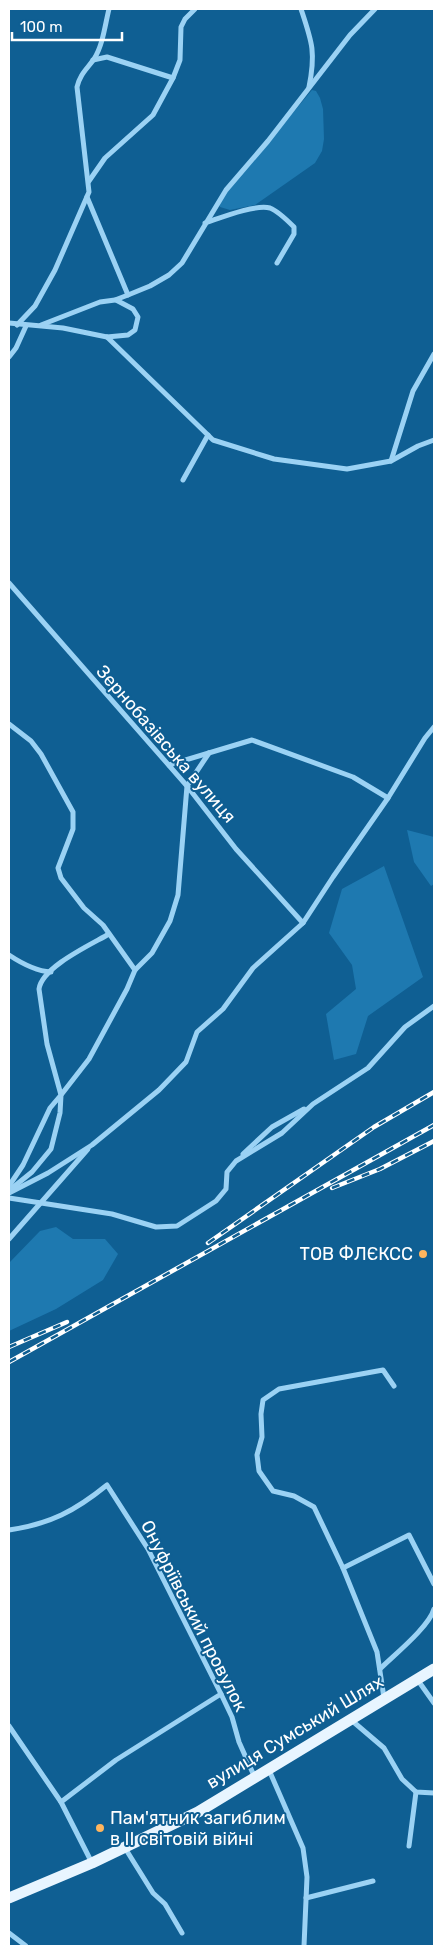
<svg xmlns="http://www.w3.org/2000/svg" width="443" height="1955" font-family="Rubik,sans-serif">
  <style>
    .green { fill: #1e79b0 }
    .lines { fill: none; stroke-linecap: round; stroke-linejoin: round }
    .minor { stroke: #9bd2f4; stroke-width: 5 }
    .primary { stroke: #e8f5ff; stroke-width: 11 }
    .rail-casing { stroke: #fff; stroke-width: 4.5 }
    .rail { stroke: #0f5f93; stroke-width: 2.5; stroke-dasharray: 8; stroke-linecap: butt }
    .poi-dot { fill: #ffb55e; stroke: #0f5f93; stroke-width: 2 }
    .labels { text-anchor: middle; stroke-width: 4; stroke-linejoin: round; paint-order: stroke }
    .street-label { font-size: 18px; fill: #fff; stroke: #0f5f93 }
    .poi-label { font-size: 18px; fill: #fff; stroke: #0f5f93; text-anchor: end }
  </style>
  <rect width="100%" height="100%" fill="#0f5f93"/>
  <!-- green -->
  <g class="green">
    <path d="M 312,90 L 316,91 L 320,98 L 323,109 L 324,139 L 322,151 L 315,163 L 255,205 L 230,210 L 220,207 L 218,202 Z"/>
    <path d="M 407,830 L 434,837 L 434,884 L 431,886 L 414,862 Z"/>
    <path d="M 384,866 L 423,977 L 368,1016 L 356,1054 L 334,1060 L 326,1014 L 356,989 L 352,965 L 329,933 L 342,889 Z"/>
    <path d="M 56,1227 L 73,1239 L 105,1239 L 118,1254 L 103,1280 L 56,1309 L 9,1331 L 9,1263 L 40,1231 Z"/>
  </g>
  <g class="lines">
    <!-- minor -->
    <g class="minor">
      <path d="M 301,9 C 312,42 316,52 309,87"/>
      <path d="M 93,60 L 107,57 L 173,78"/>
      <path d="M 89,181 L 105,158 L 153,115 L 173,78 L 180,60 L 181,27 L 185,19 L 195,9"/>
      <path d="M 87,197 L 128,295"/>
      <path d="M 205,223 C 220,218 255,204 270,208 C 278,211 288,221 294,227 L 294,234 L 277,263"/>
      <path d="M 9,323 L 63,328 L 107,337 L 128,335 L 135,330 L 138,317 L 133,309 L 116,300"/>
      <path d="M 17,325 L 35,306 L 55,270 L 89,192 L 77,87 C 80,74 87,69 94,59 C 103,45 105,25 109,9"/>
      <path d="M 41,325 L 100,302 L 115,300 L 128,295 L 150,286 L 169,275 L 182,263 L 226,190 L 268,141 L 350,35 L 375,9"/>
      <path d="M 107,337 L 213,440 L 274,459 L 347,469 L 391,461 L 418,446 L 434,440"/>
      <path d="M 9,357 L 16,348 L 26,326"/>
      <path d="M 391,461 L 413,391 L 434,354"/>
      <path d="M 183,480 L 208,435"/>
      <path d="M 9,583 L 187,786 L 236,849 L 303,923"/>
      <path d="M 9,724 L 31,741 L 41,754 L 73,812 L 73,829 L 58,868 L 61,878 L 84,908 L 103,925 L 135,970"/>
      <path d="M 169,765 L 252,740 L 353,777 L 388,798"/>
      <path d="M 9,955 C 21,963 35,971 51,972"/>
      <path d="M 243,1154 L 272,1127 L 304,1109"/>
      <path d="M 9,1186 L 23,1165 L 50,1108 L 61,1095 L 47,1044 L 39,989 C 42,967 90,945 109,934"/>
      <path d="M 11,1189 L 32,1172 L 51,1149 L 60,1113 L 61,1095 L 89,1059 L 127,989 L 135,970 L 152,953 L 170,921 L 178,895 L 187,786 L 209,753"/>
      <path d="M 9,1193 L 48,1173 L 92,1145 L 159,1090 L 186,1062 L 197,1032 L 223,1009 L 253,968 L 303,923 L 333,877 L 388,798 L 425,738 L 434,727"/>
      <path d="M 9,1198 L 112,1214 L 156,1227 L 177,1226 L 216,1201 L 226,1189 L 227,1172 L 236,1161 L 282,1133 L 313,1104 L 368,1068 L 405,1027 L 434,1006"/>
      <path d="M 9,1239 L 88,1149"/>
      <path d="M 9,1530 C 50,1524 75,1511 107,1485 L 148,1549 L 221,1694 L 232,1717 L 239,1742 L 255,1778"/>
      <path d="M 343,1568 L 314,1507 L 294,1496 L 273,1491 L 259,1471 L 257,1455 L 262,1437 L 261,1414 L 263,1400 L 279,1389 L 383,1370 L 394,1386"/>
      <path d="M 380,1669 C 394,1655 429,1627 434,1609"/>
      <path d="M 417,1679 L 434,1703"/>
      <path d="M 384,1698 L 377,1652 L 343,1568 L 409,1535 L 434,1584"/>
      <path d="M 350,1719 L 384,1748 L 402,1779 L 416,1792 L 434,1793"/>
      <path d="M 9,1726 L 61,1802 L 92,1863"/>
      <path d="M 269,1770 L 303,1848 L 307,1877 L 304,1946"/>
      <path d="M 61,1802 L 116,1760 L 221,1694"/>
      <path d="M 409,1846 L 416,1792"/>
      <path d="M 125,1848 L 153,1893 L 165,1904 L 182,1933"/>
      <path d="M 306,1898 L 373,1881"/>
      <path d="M 9,1933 L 26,1946"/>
    </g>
    <!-- primary -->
    <path class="primary" d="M 9,1898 L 92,1863 L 198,1812 L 434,1669"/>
    <defs>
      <g id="rail">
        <path d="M 332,1188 L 380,1169 L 434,1141"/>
        <path d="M 208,1243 L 374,1127 L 434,1092"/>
        <path d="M 9,1347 L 67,1322"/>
        <path d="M 9,1362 L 434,1125"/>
      </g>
    </defs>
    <!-- rail casing -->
    <use href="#rail" class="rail-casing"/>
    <!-- rail -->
    <use href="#rail" class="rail"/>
  </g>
  <!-- markers -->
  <g class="poi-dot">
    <circle cx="423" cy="1254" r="5"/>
    <circle cx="100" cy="1828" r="5"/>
  </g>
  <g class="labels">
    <!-- street labels -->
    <g class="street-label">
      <text transform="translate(166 744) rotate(49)" y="6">Зернобазівська вулиця</text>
      <text transform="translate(194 1616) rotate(63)" y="6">Онуфріївський провулок</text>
      <text transform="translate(295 1732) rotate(-31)" y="6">вулиця Сумський Шлях</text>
    </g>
    <!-- poi labels -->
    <g class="poi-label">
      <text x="413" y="1260">ТОВ ФЛЄКСС</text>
      <text x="110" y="1824" text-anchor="start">Пам'ятник загиблим<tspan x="110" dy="21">в II світовій війні</tspan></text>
    </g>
  </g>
  <!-- border -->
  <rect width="443" height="1955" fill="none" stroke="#ffffff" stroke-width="20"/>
  <!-- scale -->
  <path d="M12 32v8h110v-8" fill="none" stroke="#ffffff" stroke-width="2.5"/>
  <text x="20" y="32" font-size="15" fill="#ffffff" stroke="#0f5f93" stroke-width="4" paint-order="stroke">100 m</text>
</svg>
